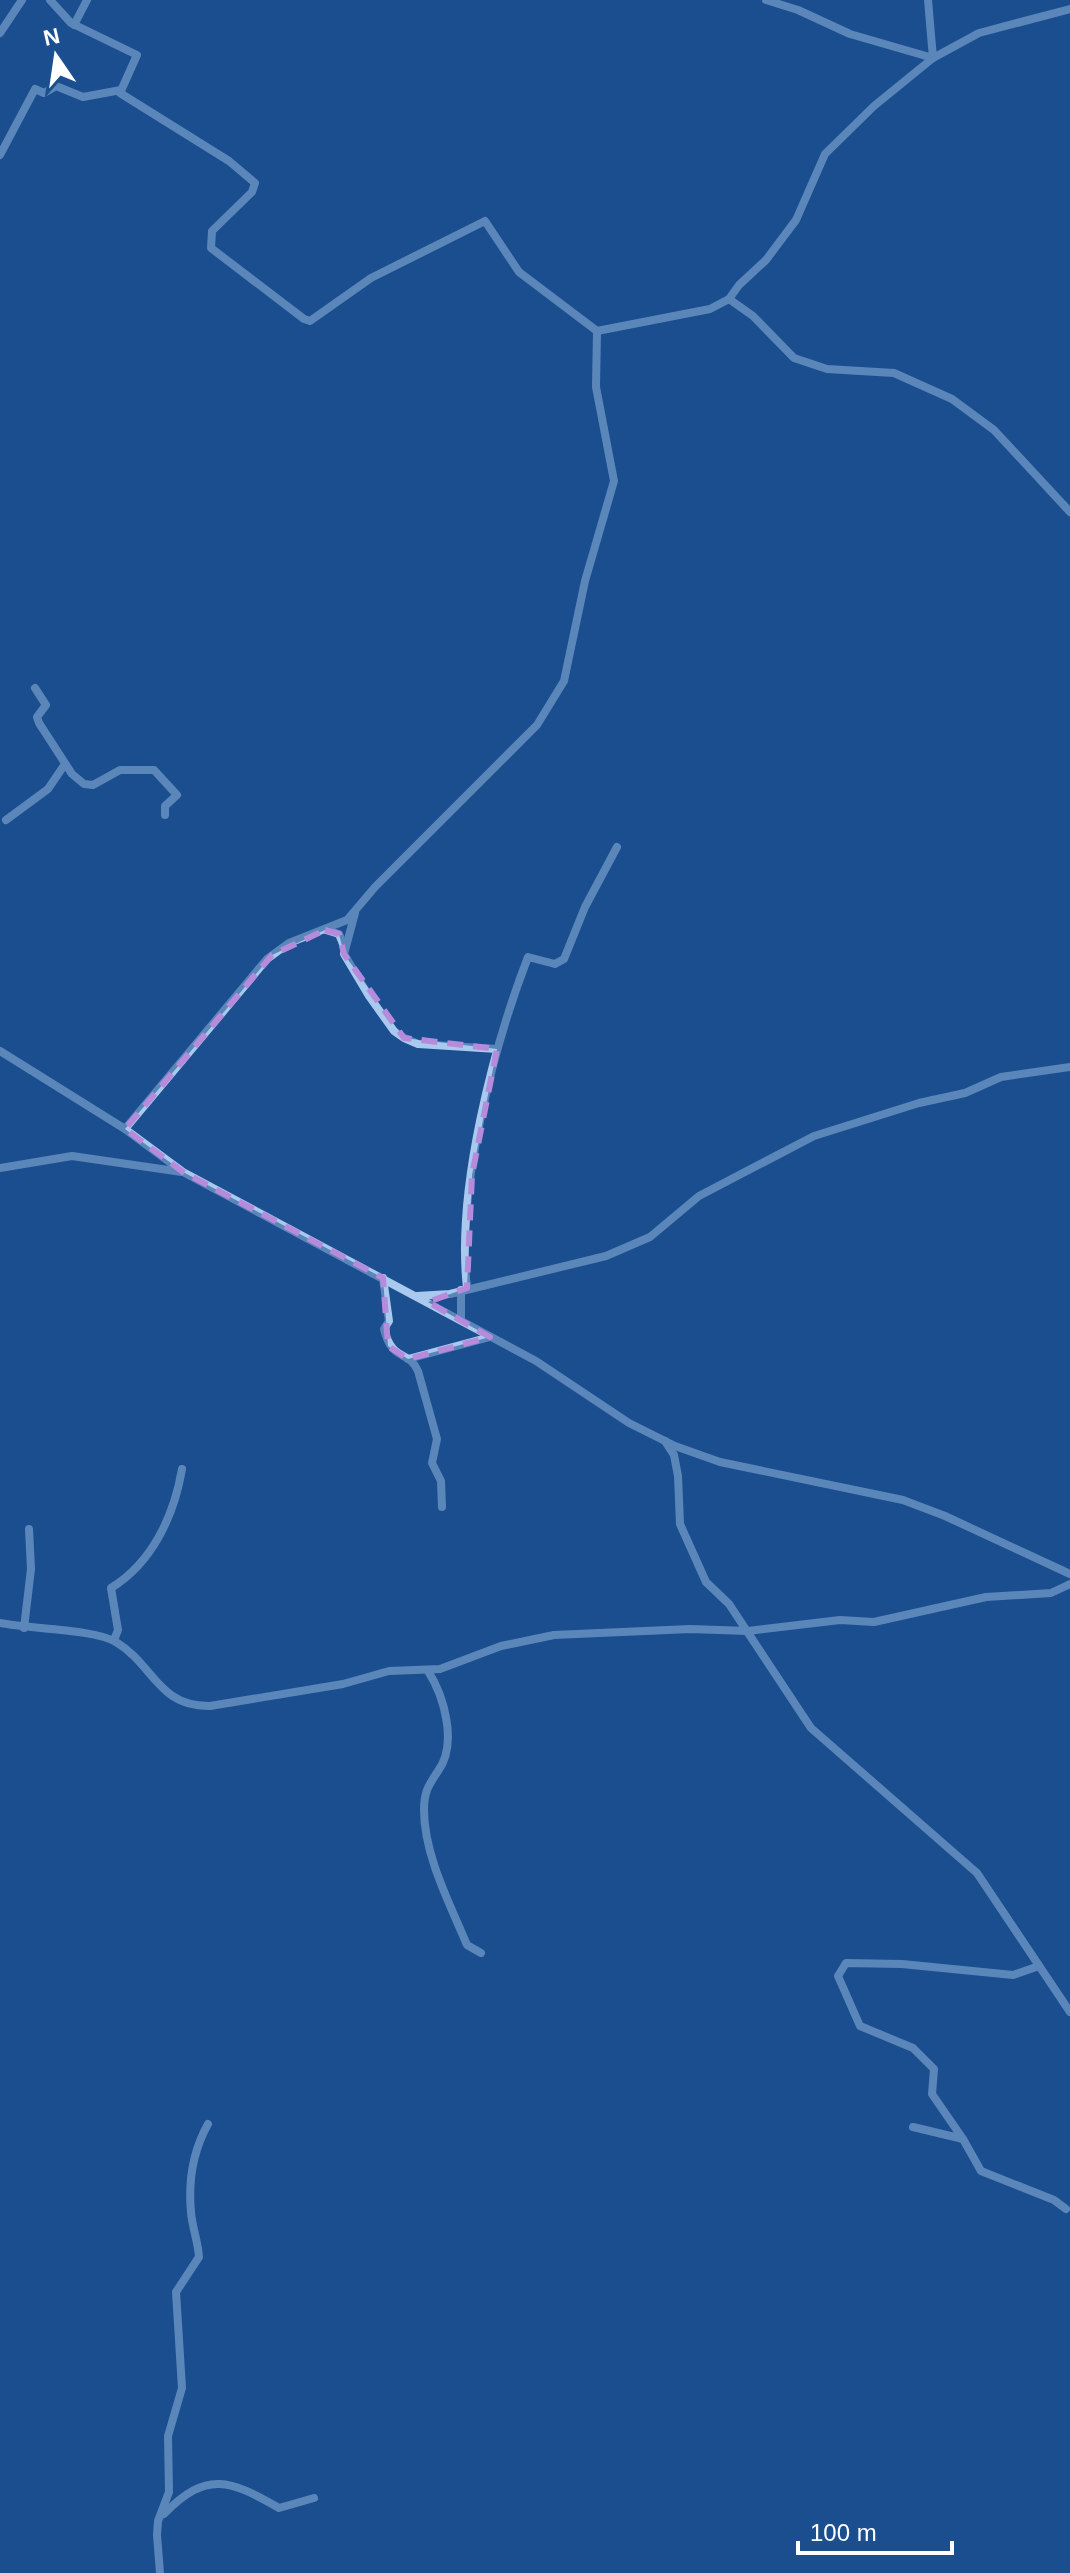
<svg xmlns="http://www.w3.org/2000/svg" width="1070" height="2573" font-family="Helvetica,sans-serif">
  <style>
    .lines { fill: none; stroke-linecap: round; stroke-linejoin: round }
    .street { stroke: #a9c9ee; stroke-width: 8 }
    .marked { fill: none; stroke: #b68bdc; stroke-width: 6; stroke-dasharray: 16 10; stroke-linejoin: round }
  </style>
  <rect width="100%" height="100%" fill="#1b4f8f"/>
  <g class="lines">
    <!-- street -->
    <g class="street">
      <path d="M 50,0 L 71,23 L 137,55 L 120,93 L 229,161 L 255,183 L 252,192 L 212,231 L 211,248 L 304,319 L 310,321 L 371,278 L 485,221 L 519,272 L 597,331 L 710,309 L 729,299 L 739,285 L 766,260 L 796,220 L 825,154 L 874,106 L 933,58 L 979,33 L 1070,9"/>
      <path d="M 766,0 L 798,10 L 850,34 L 933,58 L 928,0"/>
      <path d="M 74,25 L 87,0"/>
      <path d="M 0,33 L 22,0"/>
      <path d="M 0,155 L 35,89 L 44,93 L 56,86 L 83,97 L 121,90"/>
      <path d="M 729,299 L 753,316 L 794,358 L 827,369 L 894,373 L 952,399 L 994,430 L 1070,512"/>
      <path d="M 35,688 L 46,705 L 37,717 L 39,723 L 72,774 L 84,784 L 93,785 L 120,770 L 154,770 L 177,795 L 165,806 L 165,815"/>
      <path d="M 6,820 L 48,789 L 65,764"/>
      <path d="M 355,913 L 344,954 L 369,996 L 394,1031 L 404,1038 L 418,1044 L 497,1049"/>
      <path d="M 326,930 L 339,934 L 345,949"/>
      <path d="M 0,1051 L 125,1129 L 183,1172 L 536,1361 L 629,1423 L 675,1446 L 720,1462 L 903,1500 L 945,1516 L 1070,1574"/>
      <path d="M 125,1129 L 267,959 L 289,943 L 347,920 L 375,887 L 537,725 L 564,681 L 585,581 L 614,481 L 596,387 L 597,331"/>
      <path d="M 0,1168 L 72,1156 L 182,1172"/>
      <path d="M 383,1278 L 389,1321 L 384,1329 C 392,1362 409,1350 418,1371 L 437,1439 L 432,1463 L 441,1481 L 442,1507"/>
      <path d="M 467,1288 C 456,1190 493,1048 528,957 L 555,964 L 564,959 L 585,907 L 617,847"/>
      <path d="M 461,1290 L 461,1320"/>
      <path d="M 417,1296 L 450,1294 L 606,1256 L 650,1237 L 699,1196 L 814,1136 L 919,1103 L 965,1093 L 1001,1077 L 1070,1067"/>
      <path d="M 408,1359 L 490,1337"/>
      <path d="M 665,1441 L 674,1455 L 678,1476 L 680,1524 L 706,1582 L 729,1604 L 811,1728 L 977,1873 L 1070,2012"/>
      <path d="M 0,1623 C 29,1629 94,1629 116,1642 C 154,1665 158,1707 210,1706 L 343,1684 L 389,1671 L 440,1669 L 501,1646 L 554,1635 L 690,1629 L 748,1631 L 840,1620 L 874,1622 L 986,1597 L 1051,1593 L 1070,1584"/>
      <path d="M 24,1628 L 31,1569 L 29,1529"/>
      <path d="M 114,1640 L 118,1630 L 111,1588 C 152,1563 174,1516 182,1469"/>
      <path d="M 428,1671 C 444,1696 458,1744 438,1771 C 429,1785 424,1791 424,1810 C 424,1855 450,1904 467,1945 L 481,1953"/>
      <path d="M 913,2127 L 963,2139 L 981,2171 L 1054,2200 L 1066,2209"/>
      <path d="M 963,2139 L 932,2094 L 934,2069 L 913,2048 L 860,2026 L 838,1976 L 846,1963 L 902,1964 L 1013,1975 L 1039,1966"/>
      <path d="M 164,2514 C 207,2470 230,2480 279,2508 L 314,2498"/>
      <path d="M 160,2573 L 157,2535 L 158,2521 L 169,2492 L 168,2436 L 182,2388 L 176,2292 L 199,2257 C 198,2241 192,2227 191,2212 C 188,2180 193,2151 208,2124"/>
    </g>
  </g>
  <!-- marked area -->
  <path d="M0 0H1070V2573H0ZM 325,930 L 339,934 L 344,954 L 404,1038 L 497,1049 L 472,1175 L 467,1288 L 428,1302 L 490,1337 L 408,1359 L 388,1346 L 383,1278 L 183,1172 L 125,1129 L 272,955 Z" fill="#1b4f8f" fill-opacity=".55" fill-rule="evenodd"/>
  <path class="marked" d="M 325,930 L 339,934 L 344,954 L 404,1038 L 497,1049 L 472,1175 L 467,1288 L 428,1302 L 490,1337 L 408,1359 L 388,1346 L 383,1278 L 183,1172 L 125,1129 L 272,955 Z"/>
  <!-- north arrow -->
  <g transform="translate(56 56) rotate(347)" stroke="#1b4f8f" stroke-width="6" paint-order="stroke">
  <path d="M0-6L14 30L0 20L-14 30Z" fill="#ffffff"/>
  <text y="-12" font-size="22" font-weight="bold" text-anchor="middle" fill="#ffffff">N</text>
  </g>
  <!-- scale -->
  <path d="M798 2541v12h154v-12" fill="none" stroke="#ffffff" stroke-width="4"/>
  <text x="810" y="2541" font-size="24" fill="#ffffff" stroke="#1b4f8f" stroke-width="6" paint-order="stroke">100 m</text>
</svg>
